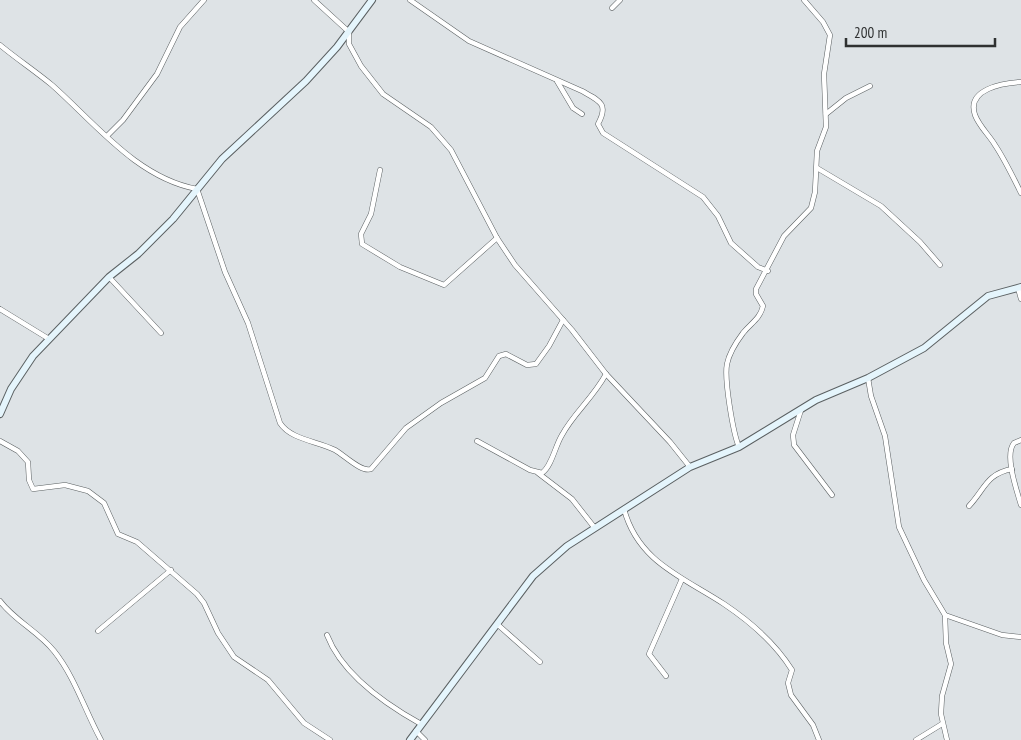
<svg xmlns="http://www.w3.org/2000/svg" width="1021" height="740" font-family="'PT Sans Narrow',sans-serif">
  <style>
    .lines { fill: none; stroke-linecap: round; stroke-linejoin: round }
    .street-casing { stroke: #5b6062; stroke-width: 5.5 }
    .secondary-casing { stroke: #5b6062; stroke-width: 8 }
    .street { stroke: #fff; stroke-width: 4.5 }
    .secondary { stroke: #e5f5fc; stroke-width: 6 }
  </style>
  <rect width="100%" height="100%" fill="#dee3e6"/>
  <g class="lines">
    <defs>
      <g id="street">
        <path d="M 314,0 L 349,32 L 349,44 L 361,66 L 383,94 L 431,127 L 451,150 L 497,238 L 515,265 L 572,330 L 606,374 L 670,442 L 690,467"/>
        <path d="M 410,0 L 469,41 L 582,91 C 600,101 609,104 598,124 L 603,133 L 703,197 L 718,216 L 731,243 L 758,267 L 768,271"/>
        <path d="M 612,8 L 620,0"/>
        <path d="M 0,45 C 17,59 35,71 52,85 C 95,123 137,178 197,189 L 225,272 L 248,323 L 280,423 C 291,440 318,441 335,450 C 344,455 362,473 371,469 L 406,428 L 441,403 L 485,378 L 499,356 L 506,354 L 527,365 L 536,364 L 549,346 L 563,320"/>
        <path d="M 557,81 L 573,108 L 582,114"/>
        <path d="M 1021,82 C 1003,83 966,89 975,115 C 979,126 989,135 995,145 C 1005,160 1013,177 1021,193"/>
        <path d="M 826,114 L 846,98 L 870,86"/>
        <path d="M 107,136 L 123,120 L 157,74 L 180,27 L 204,0"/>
        <path d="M 817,168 L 881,206 L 920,242 L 940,265"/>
        <path d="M 380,170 L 371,214 L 361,234 L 362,244 L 400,267 L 444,285 L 497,238"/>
        <path d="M 109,277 L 161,333"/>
        <path d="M 1018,288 L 1021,299"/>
        <path d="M 0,309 L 49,339"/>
        <path d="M 868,378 L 871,396 L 885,436 L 899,527 L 924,580 L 945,615 L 946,643 L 951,664 L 942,696 L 941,714 L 947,740"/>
        <path d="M 801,410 L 793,435 L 794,445 L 832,495"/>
        <path d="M 1021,440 L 1014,443 C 1004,455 1017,491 1021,505"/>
        <path d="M 0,441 L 18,451 L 28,462 L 29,480 L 33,489 L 65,485 L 88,491 L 104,503 L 118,534 L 137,542 L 197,594 L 204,603 L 218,633 L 234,657 L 268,680 L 304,723 L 330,740"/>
        <path d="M 477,441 L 530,470 L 542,473 C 552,466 555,446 562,435 C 573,414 593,398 606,374"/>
        <path d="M 739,447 C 733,433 724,379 727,364 C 729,354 737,341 743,333 C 751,323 760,319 763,306 L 756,294 L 756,289 L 784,236 L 811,208 L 815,192 L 817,151 L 826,127 L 824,74 L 830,35 L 823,22 L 804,0"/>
        <path d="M 538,473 L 572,499 L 594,527"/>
        <path d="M 969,506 C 985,489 986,474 1012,469"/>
        <path d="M 624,509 C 638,562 683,577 724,604 C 751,622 775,643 792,670 L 788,683 L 791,695 L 813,725 L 819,740"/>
        <path d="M 0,601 C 15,621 38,631 54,651 C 75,677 85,711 101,740"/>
        <path d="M 945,615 L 1002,635 L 1021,637"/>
        <path d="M 497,624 L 540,662"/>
        <path d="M 98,631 L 171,570"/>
        <path d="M 327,635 C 342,674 385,704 421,724"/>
        <path d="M 666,676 L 649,654 L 682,579"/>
        <path d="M 416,731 L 425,740"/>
        <path d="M 916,740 L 942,724"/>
      </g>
      <g id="secondary">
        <path d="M 0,414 L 11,389 L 33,356 L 109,277 L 138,254 L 173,219 L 222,159 L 306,81 L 337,47 L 372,0"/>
        <path d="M 410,740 L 533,576 L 567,546 L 690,467 L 739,447 L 816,400 L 868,378 L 924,348 L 988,296 L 1021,287"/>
      </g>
    </defs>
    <!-- street casing -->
    <use href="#street" class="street-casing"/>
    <!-- secondary casing -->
    <use href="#secondary" class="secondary-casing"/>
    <!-- street -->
    <use href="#street" class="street"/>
    <!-- secondary -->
    <use href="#secondary" class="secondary"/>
  </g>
  <!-- scale -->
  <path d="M846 38v8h149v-8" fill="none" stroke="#2f3131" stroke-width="2.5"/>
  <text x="854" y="38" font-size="15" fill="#2f3131" stroke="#dee3e6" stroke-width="4" paint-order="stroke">200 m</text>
</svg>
